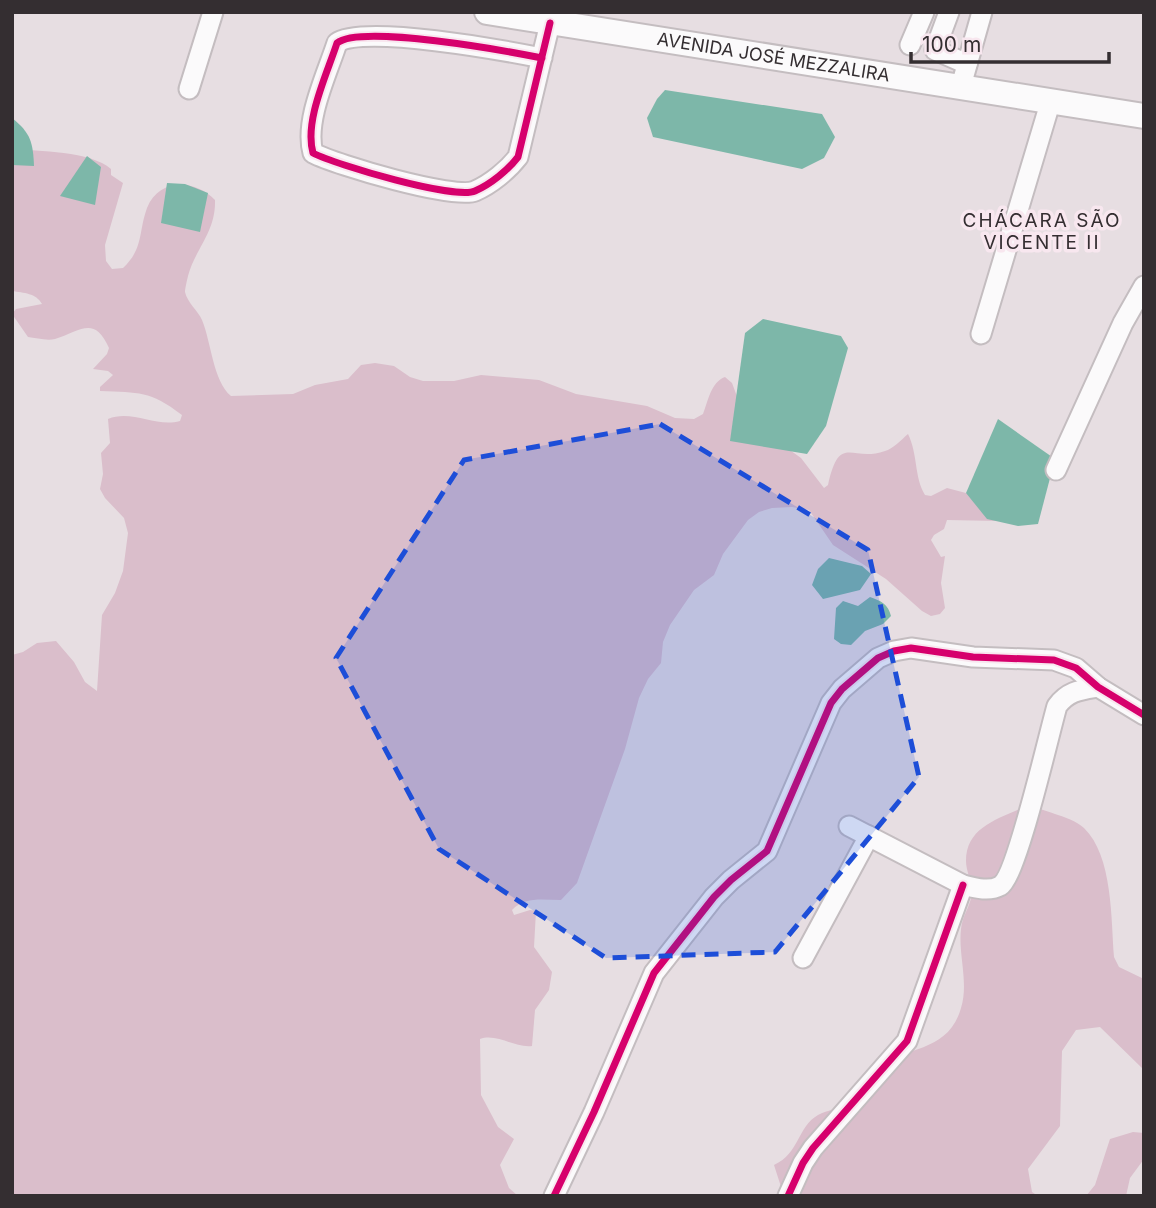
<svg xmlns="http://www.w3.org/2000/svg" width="1156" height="1208" font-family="Inter,sans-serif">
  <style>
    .green { fill: #dabecb }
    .water { fill: #7db7a9 }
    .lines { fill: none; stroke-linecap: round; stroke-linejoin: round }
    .minor-casing { stroke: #c4bdc0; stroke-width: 23 }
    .major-casing { stroke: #c4bdc0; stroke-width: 28 }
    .minor { stroke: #fbfafb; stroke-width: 19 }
    .major { stroke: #fbfafb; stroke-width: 24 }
    .cycleway-casing { stroke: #f8e7ef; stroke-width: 11 }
    .cycleway { stroke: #d6006c; stroke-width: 7 }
    .marked { fill: #1d4ed8; fill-opacity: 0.2; stroke: #1d4ed8; stroke-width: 5; stroke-dasharray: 14 9; stroke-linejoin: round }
    .labels { text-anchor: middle; stroke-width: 7; stroke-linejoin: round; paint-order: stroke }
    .street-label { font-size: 18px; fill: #342e31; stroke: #f8e7ef }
    .neighbourhood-label { font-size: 19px; letter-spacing: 2px; fill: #342e31; stroke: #f8e7ef }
  </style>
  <rect width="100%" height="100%" fill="#e7dee2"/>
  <!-- green -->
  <g class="green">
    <path d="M 12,149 C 38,151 91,151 111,169 L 111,175 L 123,183 L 105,245 L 106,261 L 112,269 L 123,268 C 144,248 138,233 147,208 C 159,178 195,179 215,200 C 216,232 195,249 188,276 C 187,280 185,289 185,292 C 187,302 198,311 202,320 C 211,341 213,381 231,396 L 293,394 L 315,385 L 348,379 L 361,365 L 375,363 L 394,366 L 410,377 L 423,381 L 454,381 L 481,375 L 539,380 L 576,394 L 647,406 L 675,418 L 694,419 L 703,414 C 708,401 711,382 725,377 L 732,383 L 745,418 L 801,458 L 824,488 L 828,485 C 840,432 851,463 885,451 C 893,449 901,440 908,434 C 918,454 914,477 925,495 L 931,496 L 947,488 L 981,497 L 999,521 L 947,520 L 944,529 L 934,535 L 931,540 L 941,557 L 945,556 L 941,583 L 945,608 L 940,614 L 931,616 L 922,611 L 886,579 L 833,545 L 809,510 L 792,507 L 772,508 L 759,512 L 748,520 L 723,554 L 714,575 L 694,590 L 670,625 L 663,642 L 661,663 L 648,679 L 639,698 L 625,749 L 577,883 L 561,900 C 543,900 525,896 512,910 L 514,915 L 530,910 L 536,911 L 534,947 L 552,972 L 549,990 L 535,1010 L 532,1046 C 514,1048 497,1033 480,1039 L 481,1095 L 498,1127 L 514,1139 L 500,1165 L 509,1188 L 518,1196 L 12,1196 L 12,655 L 23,652 L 37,643 L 56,641 L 74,662 L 85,682 L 97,691 L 102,615 L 115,593 L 123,571 L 128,533 L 124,518 L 105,498 L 100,489 L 103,474 L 101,453 L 110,443 L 108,419 C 132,409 156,428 180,421 L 182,415 C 149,390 140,393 100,391 L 100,387 L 113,375 L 108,371 L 93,369 L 107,354 L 109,348 C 94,315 81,331 55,339 C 47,341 36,338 28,337 L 12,314 L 16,309 L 42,304 C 36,293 24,293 12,291 Z"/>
    <path d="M 1024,807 C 1035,807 1044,810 1055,814 C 1065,817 1076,821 1084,828 C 1113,856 1111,920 1114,957 L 1119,967 L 1144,979 L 1144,1070 L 1100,1027 L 1076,1030 L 1062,1051 L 1060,1126 L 1028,1169 L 1032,1192 L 1038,1196 L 784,1196 L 774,1165 C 800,1153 797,1127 818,1115 C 827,1110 841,1108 851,1105 C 856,1096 868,1070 877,1065 C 909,1047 949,1051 961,1008 C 969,982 958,955 961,929 C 962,916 971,905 972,893 C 972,882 966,871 966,861 C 966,827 998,819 1024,807 Z"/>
    <path d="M 1133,1132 L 1144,1133 L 1144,1159 L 1130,1178 L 1126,1196 L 1086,1196 L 1095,1185 L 1110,1139 Z"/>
  </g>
  <!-- water -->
  <g class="water">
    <path d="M 665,90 L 822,114 L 835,137 L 824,158 L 802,169 L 653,137 L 647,118 L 657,99 Z"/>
    <path d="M 12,118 C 31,133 33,143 34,166 L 12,165 Z"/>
    <path d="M 87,156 L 101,167 L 95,205 L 60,196 Z"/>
    <path d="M 167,183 L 185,184 L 208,193 L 200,232 L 161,223 Z"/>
    <path d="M 763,319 L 841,336 L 848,348 L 826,426 L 807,454 L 730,441 L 745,333 Z"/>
    <path d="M 998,419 L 1055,459 L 1038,524 L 1018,526 L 987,519 L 966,493 Z"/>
    <path d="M 829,558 L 862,566 L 871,574 L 860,590 L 823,599 L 812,585 L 818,569 Z"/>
    <path d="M 870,597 C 881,601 888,604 891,616 L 883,624 L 865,631 L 851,645 L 841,644 L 834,639 L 836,608 L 843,601 L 858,606 Z"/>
  </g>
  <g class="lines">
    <defs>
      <g id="minor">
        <path d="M 949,12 L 935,50 L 967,64"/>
        <path d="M 910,45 L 924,12"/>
        <path d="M 542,58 C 507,51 361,24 337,43 C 327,74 304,121 313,153 C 336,165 455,200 475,191 C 491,184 508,170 518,157 L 550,23"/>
        <path d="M 961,86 L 982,12"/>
        <path d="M 189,89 L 213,12"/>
        <path d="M 981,334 L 1051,100"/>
        <path d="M 1056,470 L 1123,323 L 1144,286"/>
        <path d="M 849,826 L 963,885 C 975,888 989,892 1000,886 C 1017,876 1049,733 1057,706 C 1068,691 1080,690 1098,687"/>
        <path d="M 803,958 L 869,836"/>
        <path d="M 554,1196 L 594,1112 L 654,973 L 714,897 L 731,880 L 767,851 L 831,703 L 842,689 L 878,658 L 894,651 L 911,648 L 973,657 L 1054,660 L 1076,668 L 1098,687 L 1144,715"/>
        <path d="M 788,1196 L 803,1163 L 813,1148 L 907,1041 L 963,885"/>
      </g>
      <g id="major">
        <path id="s1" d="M 487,12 L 1144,116"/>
      </g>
    </defs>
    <!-- minor casing -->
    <use href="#minor" class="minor-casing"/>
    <!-- major casing -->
    <use href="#major" class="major-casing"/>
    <!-- minor -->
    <use href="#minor" class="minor"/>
    <!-- major -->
    <use href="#major" class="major"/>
    <defs>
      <g id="cycleway">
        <path d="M 542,58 C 507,51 361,24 337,43 C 327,74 304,121 313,153 C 336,165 455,200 475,191 C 491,184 508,170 518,157 L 550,23"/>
        <path d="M 554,1196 L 594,1112 L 654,973 L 714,897 L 731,880 L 767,851 L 831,703 L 842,689 L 878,658 L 894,651 L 911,648 L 973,657 L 1054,660 L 1076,668 L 1098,687 L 1144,715"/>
        <path d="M 788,1196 L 803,1163 L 813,1148 L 907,1041 L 963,885"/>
      </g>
    </defs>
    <!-- cycleway casing -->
    <use href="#cycleway" class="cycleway-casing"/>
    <!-- cycleway -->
    <use href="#cycleway" class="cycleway"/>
  </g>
  <!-- marked area -->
  <path class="marked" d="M 660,424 L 868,550 L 919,777 L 775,952 L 606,958 L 439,849 L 336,658 L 464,460 Z"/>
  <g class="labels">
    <!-- street labels -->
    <g class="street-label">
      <text dy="6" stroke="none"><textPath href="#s1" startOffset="290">AVENIDA JOSÉ MEZZALIRA</textPath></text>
    </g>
    <!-- neighbourhood labels -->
    <g class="neighbourhood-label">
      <text x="1042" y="227">CHÁCARA SÃO<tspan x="1042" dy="22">VICENTE II</tspan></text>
    </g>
  </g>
  <!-- border -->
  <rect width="1156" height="1208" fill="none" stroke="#342e31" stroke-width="28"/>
  <!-- scale -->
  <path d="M911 52v10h198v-10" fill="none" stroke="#342e31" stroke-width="3.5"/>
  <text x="922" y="52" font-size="21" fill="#342e31" stroke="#f8e7ef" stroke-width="5" paint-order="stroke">100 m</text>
</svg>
